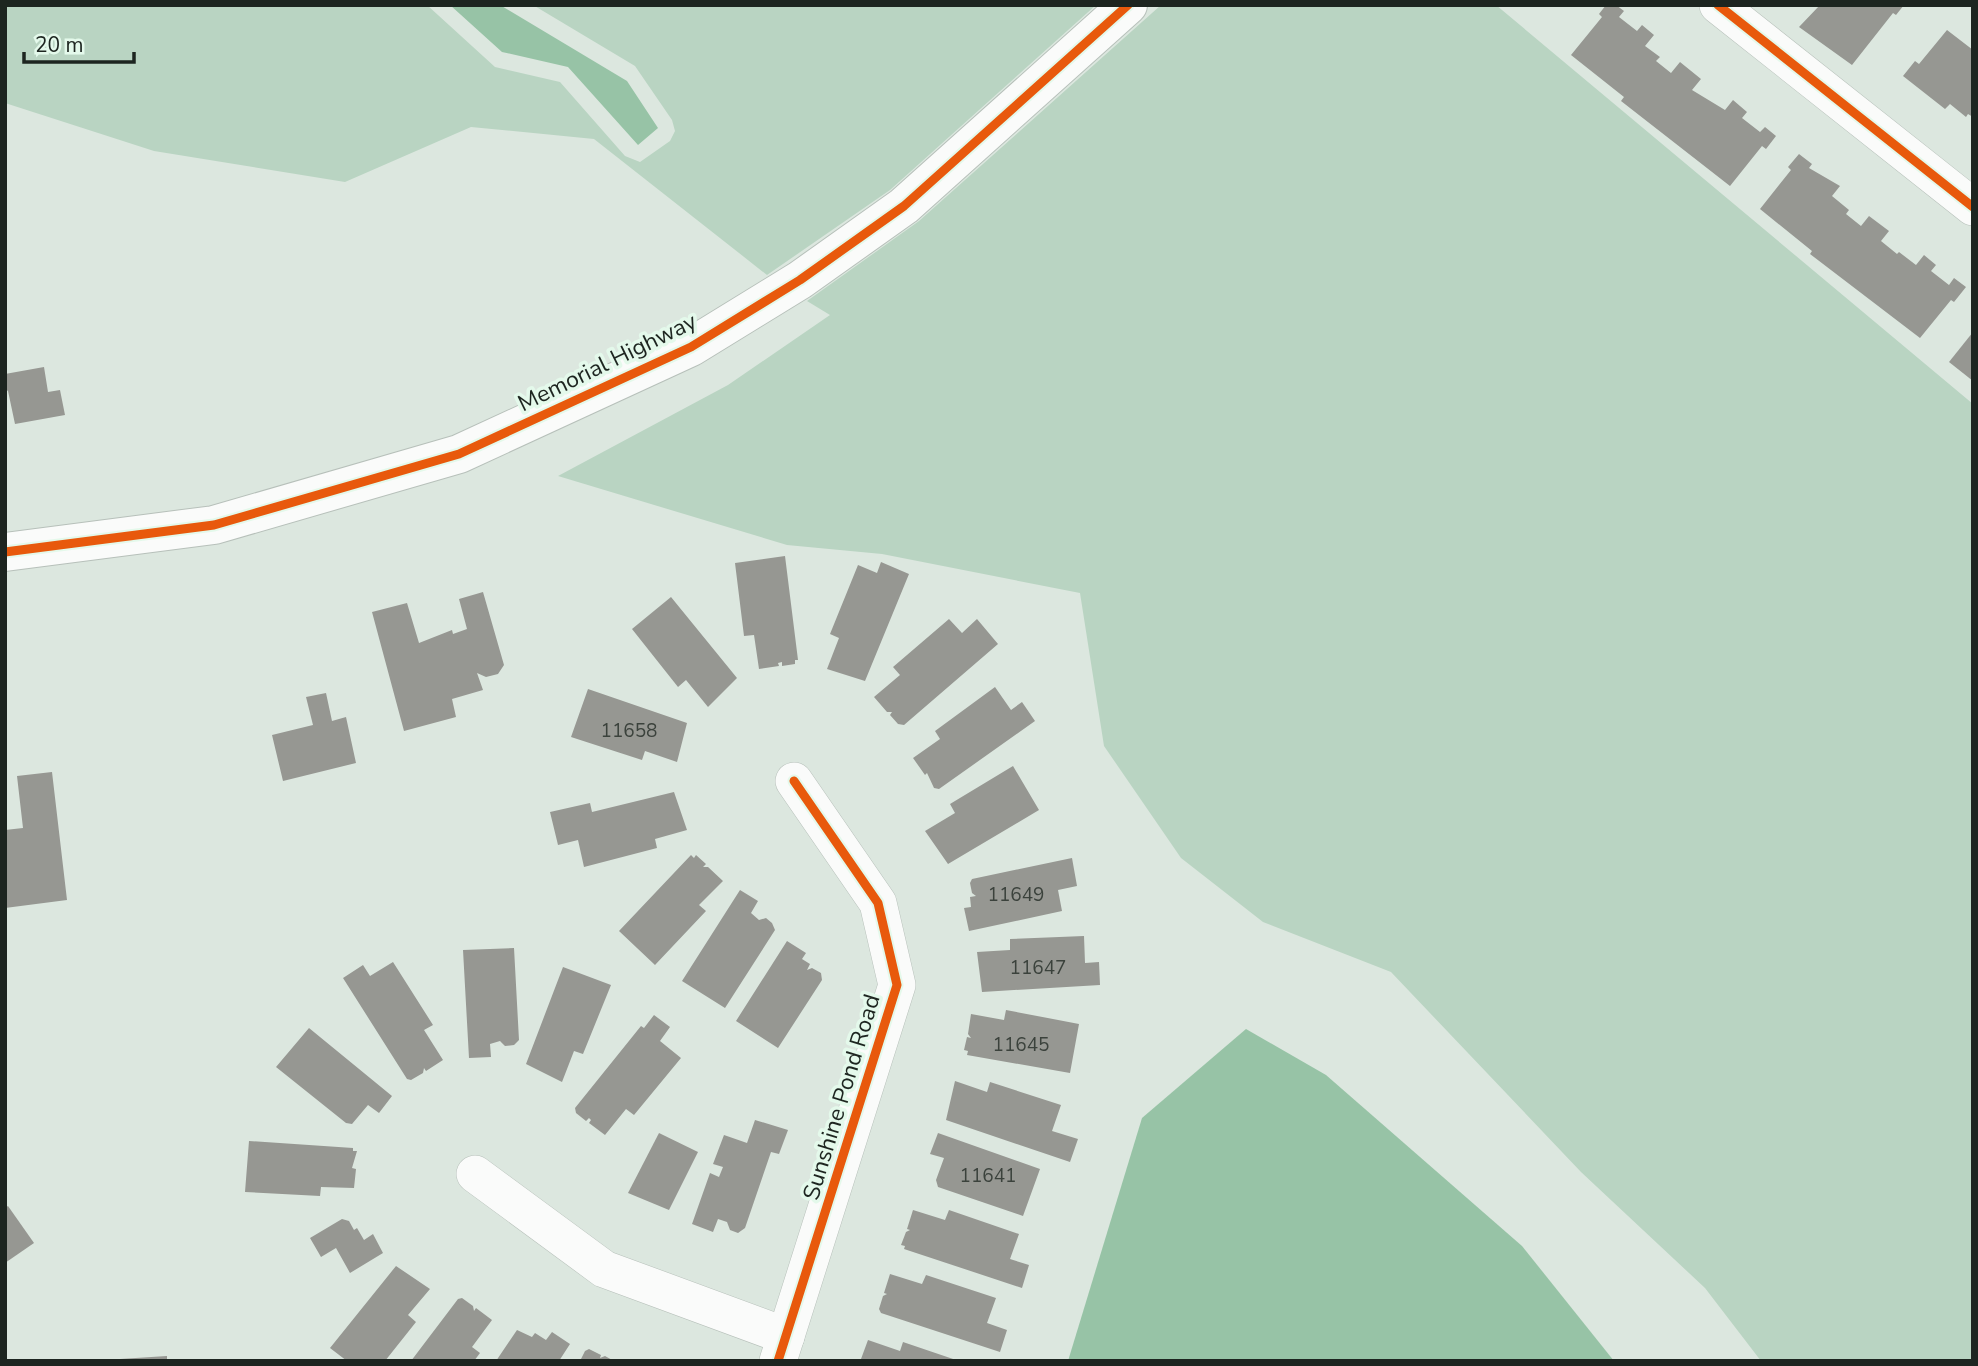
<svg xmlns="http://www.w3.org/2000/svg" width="1978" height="1366" font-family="'Nunito Sans',sans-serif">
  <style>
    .green { fill: #b9d4c2 }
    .water { fill: #97c3a6 }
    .building { fill: #969792 }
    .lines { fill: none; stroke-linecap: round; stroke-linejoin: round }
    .minor-casing { stroke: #b7c0ba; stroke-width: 38 }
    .tertiary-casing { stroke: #b7c0ba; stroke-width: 40 }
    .minor { stroke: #fafbfa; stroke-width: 37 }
    .tertiary { stroke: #fafbfa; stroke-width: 38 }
    .cycleway-casing { stroke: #e4f9eb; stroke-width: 13 }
    .cycleway { stroke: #e8590c; stroke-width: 9 }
    .labels { text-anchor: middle; stroke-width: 7; stroke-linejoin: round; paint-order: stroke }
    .number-label { font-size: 19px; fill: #3b423c }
    .street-label { font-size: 23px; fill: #1d2520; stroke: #e4f9eb }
  </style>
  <rect width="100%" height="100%" fill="#dce7df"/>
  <!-- green -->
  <g class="green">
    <path d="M 5,5 L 427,5 L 495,67 L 560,82 L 625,156 L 640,162 L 670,141 L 675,131 L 672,120 L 635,66 L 533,5 L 1096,5 L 890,190 L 767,275 L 594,139 L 471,127 L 345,182 L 154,151 L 5,103 Z"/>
    <path d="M 1161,5 L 1496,5 L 1973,404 L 1973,1361 L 1761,1361 L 1705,1288 L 1581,1172 L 1391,972 L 1263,922 L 1181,858 L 1104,746 L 1080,593 L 882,554 L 787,545 L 558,476 L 728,385 L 830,315 L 807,301 L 919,221 Z"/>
  </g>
  <!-- water -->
  <g class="water">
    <path d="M 450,5 L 500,5 L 627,81 L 658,128 L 638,145 L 568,67 L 502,52 Z"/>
    <path d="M 1246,1029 L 1326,1075 L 1522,1246 L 1614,1361 L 1068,1361 L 1142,1118 Z"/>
  </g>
  <!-- building -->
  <g class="building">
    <path d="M 1606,5 L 1616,5 L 1624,11 L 1619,17 L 1637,31 L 1642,25 L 1654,35 L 1645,46 L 1660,57 L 1656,61 L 1671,73 L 1680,62 L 1701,79 L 1692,90 L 1725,110 L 1733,100 L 1747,112 L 1742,118 L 1760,132 L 1765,127 L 1776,136 L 1766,149 L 1762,146 L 1730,186 L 1621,101 L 1624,97 L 1571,55 L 1602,17 L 1599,14 Z"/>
    <path d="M 1820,5 L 1904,5 L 1896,15 L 1893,13 L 1852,65 L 1799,27 Z"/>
    <path d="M 1947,30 L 1973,50 L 1973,117 L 1968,114 L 1966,117 L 1950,104 L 1945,109 L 1903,76 L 1915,61 L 1919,64 Z"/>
    <path d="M 1799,154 L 1812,164 L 1809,168 L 1840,186 L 1832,196 L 1849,210 L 1846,214 L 1861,226 L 1869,216 L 1889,231 L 1881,241 L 1897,254 L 1899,252 L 1916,265 L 1924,255 L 1936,265 L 1931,271 L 1949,285 L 1954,278 L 1966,287 L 1954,302 L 1951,300 L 1920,338 L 1810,254 L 1812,251 L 1760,209 L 1791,170 L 1788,167 Z"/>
    <path d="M 1973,332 L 1973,381 L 1949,362 Z"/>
    <path d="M 44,367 L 48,392 L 60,390 L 65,415 L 15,424 L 8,391 L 5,389 L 5,374 Z"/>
    <path d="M 785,556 L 798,660 L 795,660 L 795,664 L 782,666 L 782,662 L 778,663 L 779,666 L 759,669 L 754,635 L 744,636 L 735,563 Z"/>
    <path d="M 881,562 L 909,574 L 865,681 L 827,669 L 839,638 L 830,634 L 858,565 L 877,573 Z"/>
    <path d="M 483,592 L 504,665 L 498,674 L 486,677 L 477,673 L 483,690 L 452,699 L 456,717 L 404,731 L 372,612 L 407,603 L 419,643 L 452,630 L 453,634 L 467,629 L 459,599 Z"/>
    <path d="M 671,597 L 737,678 L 708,707 L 686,680 L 678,687 L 632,629 Z"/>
    <path d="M 949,619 L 962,633 L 977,619 L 998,644 L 904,725 L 898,724 L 890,715 L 892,712 L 887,712 L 874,697 L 900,675 L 893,667 Z"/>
    <path d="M 995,687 L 1011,710 L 1022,702 L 1035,721 L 939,789 L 934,788 L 927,773 L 925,775 L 913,758 L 940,739 L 935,731 Z"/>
    <path d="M 588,689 L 687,723 L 677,762 L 645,751 L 642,760 L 571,737 Z"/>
    <path d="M 326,693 L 332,721 L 346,717 L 356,763 L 283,781 L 272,735 L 313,725 L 306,697 Z"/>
    <path d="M 1013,766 L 1039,810 L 948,864 L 925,831 L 955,813 L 950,804 Z"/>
    <path d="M 52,772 L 67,900 L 5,908 L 5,830 L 23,828 L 17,776 Z"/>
    <path d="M 674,792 L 687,830 L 655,839 L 657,848 L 584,867 L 578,840 L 558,845 L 550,812 L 590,803 L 592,812 Z"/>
    <path d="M 691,855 L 694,858 L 696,855 L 706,864 L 703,867 L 708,867 L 723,881 L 699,905 L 706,911 L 655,965 L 619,931 Z"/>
    <path d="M 1072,858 L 1077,886 L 1058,890 L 1062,911 L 969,931 L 964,908 L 971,907 L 970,897 L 976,896 L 972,893 L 970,883 L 972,879 Z"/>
    <path d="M 740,890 L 758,901 L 751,913 L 759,920 L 766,918 L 772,923 L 775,930 L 725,1008 L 682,981 Z"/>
    <path d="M 1084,936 L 1085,963 L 1099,962 L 1100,985 L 982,992 L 977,952 L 1010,950 L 1010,939 Z"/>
    <path d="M 787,941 L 806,953 L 802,959 L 810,964 L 807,970 L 812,968 L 821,973 L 822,980 L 778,1048 L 736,1021 Z"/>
    <path d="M 514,948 L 519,1040 L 514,1045 L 505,1046 L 500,1041 L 490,1044 L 491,1057 L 469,1058 L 463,950 Z"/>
    <path d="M 393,962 L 433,1025 L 424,1030 L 443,1060 L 426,1071 L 424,1068 L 423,1073 L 411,1080 L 407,1079 L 343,978 L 363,965 L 370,976 Z"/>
    <path d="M 563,967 L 611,985 L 583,1054 L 574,1051 L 562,1082 L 526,1064 Z"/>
    <path d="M 1006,1010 L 1079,1024 L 1070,1073 L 967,1055 L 968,1051 L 964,1050 L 967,1037 L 971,1038 L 968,1034 L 971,1014 L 1004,1020 Z"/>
    <path d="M 654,1015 L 670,1027 L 660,1041 L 681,1058 L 634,1115 L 626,1109 L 605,1135 L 589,1123 L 591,1120 L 589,1118 L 586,1121 L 576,1113 L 575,1108 L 641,1026 L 644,1028 Z"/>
    <path d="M 309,1028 L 392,1096 L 379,1113 L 368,1105 L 352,1124 L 346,1123 L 276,1067 Z"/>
    <path d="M 955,1081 L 987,1092 L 990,1082 L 1061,1105 L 1052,1131 L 1078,1139 L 1070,1162 L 946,1120 Z"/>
    <path d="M 755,1120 L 788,1130 L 779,1154 L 771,1152 L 745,1228 L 738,1233 L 730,1230 L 727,1222 L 718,1219 L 713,1232 L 692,1224 L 710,1173 L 719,1177 L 723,1167 L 713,1164 L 724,1135 L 747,1143 Z"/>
    <path d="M 659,1133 L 698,1152 L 669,1210 L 628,1193 Z"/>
    <path d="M 938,1133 L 1040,1169 L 1023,1216 L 938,1187 L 936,1180 L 944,1158 L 930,1154 Z"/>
    <path d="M 249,1141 L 353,1148 L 353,1151 L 357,1151 L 352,1168 L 356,1169 L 354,1188 L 321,1187 L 320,1196 L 245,1192 Z"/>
    <path d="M 8,1206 L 34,1243 L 5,1263 L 5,1208 Z"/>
    <path d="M 913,1210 L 945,1220 L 949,1210 L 1019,1234 L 1010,1259 L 1029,1265 L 1022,1288 L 904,1249 L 905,1246 L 901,1245 L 906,1232 L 910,1230 L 907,1229 Z"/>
    <path d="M 342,1219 L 349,1221 L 354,1230 L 357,1228 L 364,1240 L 373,1234 L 383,1253 L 350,1273 L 336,1248 L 321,1257 L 310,1238 Z"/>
    <path d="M 396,1266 L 430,1289 L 408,1315 L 416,1322 L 385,1361 L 347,1361 L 330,1348 Z"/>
    <path d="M 890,1274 L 922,1284 L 926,1275 L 996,1298 L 987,1323 L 1007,1330 L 1000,1352 L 881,1313 L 879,1309 L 883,1296 L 887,1294 L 884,1293 Z"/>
    <path d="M 462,1298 L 473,1306 L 474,1311 L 476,1308 L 492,1320 L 472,1347 L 480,1353 L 474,1361 L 411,1361 L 458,1299 Z"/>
    <path d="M 517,1330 L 532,1337 L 535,1333 L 546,1340 L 552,1332 L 570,1344 L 559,1361 L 496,1361 Z"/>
    <path d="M 868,1340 L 900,1351 L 903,1342 L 959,1361 L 864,1361 L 861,1359 Z"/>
    <path d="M 589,1349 L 601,1355 L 600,1358 L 605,1356 L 614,1361 L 580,1361 L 585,1351 Z"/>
    <path d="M 167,1356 L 167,1361 L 120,1361 L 120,1359 Z"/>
  </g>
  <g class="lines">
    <defs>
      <g id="minor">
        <path d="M 1718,5 L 1973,207"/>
        <path d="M 475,1174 L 604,1269 L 786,1336"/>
        <path d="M 778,1361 L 897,985 L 878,903 L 794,781"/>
      </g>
      <path id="tertiary" d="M 5,552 L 214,525 L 459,454 L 691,347 L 800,280 L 904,206 L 1128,5"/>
    </defs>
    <!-- minor casing -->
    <use href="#minor" class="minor-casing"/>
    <!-- tertiary casing -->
    <use href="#tertiary" class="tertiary-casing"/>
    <!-- minor -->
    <use href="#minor" class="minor"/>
    <!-- tertiary -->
    <use href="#tertiary" class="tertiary"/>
    <defs>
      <g id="cycleway">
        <path d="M 1718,5 L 1973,207"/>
        <path d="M 5,552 L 214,525 L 459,454 L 691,347 L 800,280 L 904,206 L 1128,5"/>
        <path d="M 778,1361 L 897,985 L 878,903 L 794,781"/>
      </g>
    </defs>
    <!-- cycleway casing -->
    <use href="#cycleway" class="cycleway-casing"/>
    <!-- cycleway -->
    <use href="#cycleway" class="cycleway"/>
  </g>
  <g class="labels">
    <!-- number labels -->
    <g class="number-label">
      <text x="629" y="737">11658</text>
      <text x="1016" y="901">11649</text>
      <text x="1038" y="974">11647</text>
      <text x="1021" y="1051">11645</text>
      <text x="988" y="1182">11641</text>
    </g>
    <!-- street labels -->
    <g class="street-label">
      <text transform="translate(607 362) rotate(-26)" y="8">Memorial Highway</text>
      <text transform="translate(841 1097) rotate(-73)" y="8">Sunshine Pond Road</text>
    </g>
  </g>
  <!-- border -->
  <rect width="1978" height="1366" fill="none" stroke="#1d2520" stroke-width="14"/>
  <!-- scale -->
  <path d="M24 52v10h110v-10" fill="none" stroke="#1d2520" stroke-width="3.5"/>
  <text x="35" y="52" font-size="21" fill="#1d2520" stroke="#e4f9eb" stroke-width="5" paint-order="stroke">20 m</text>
</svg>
